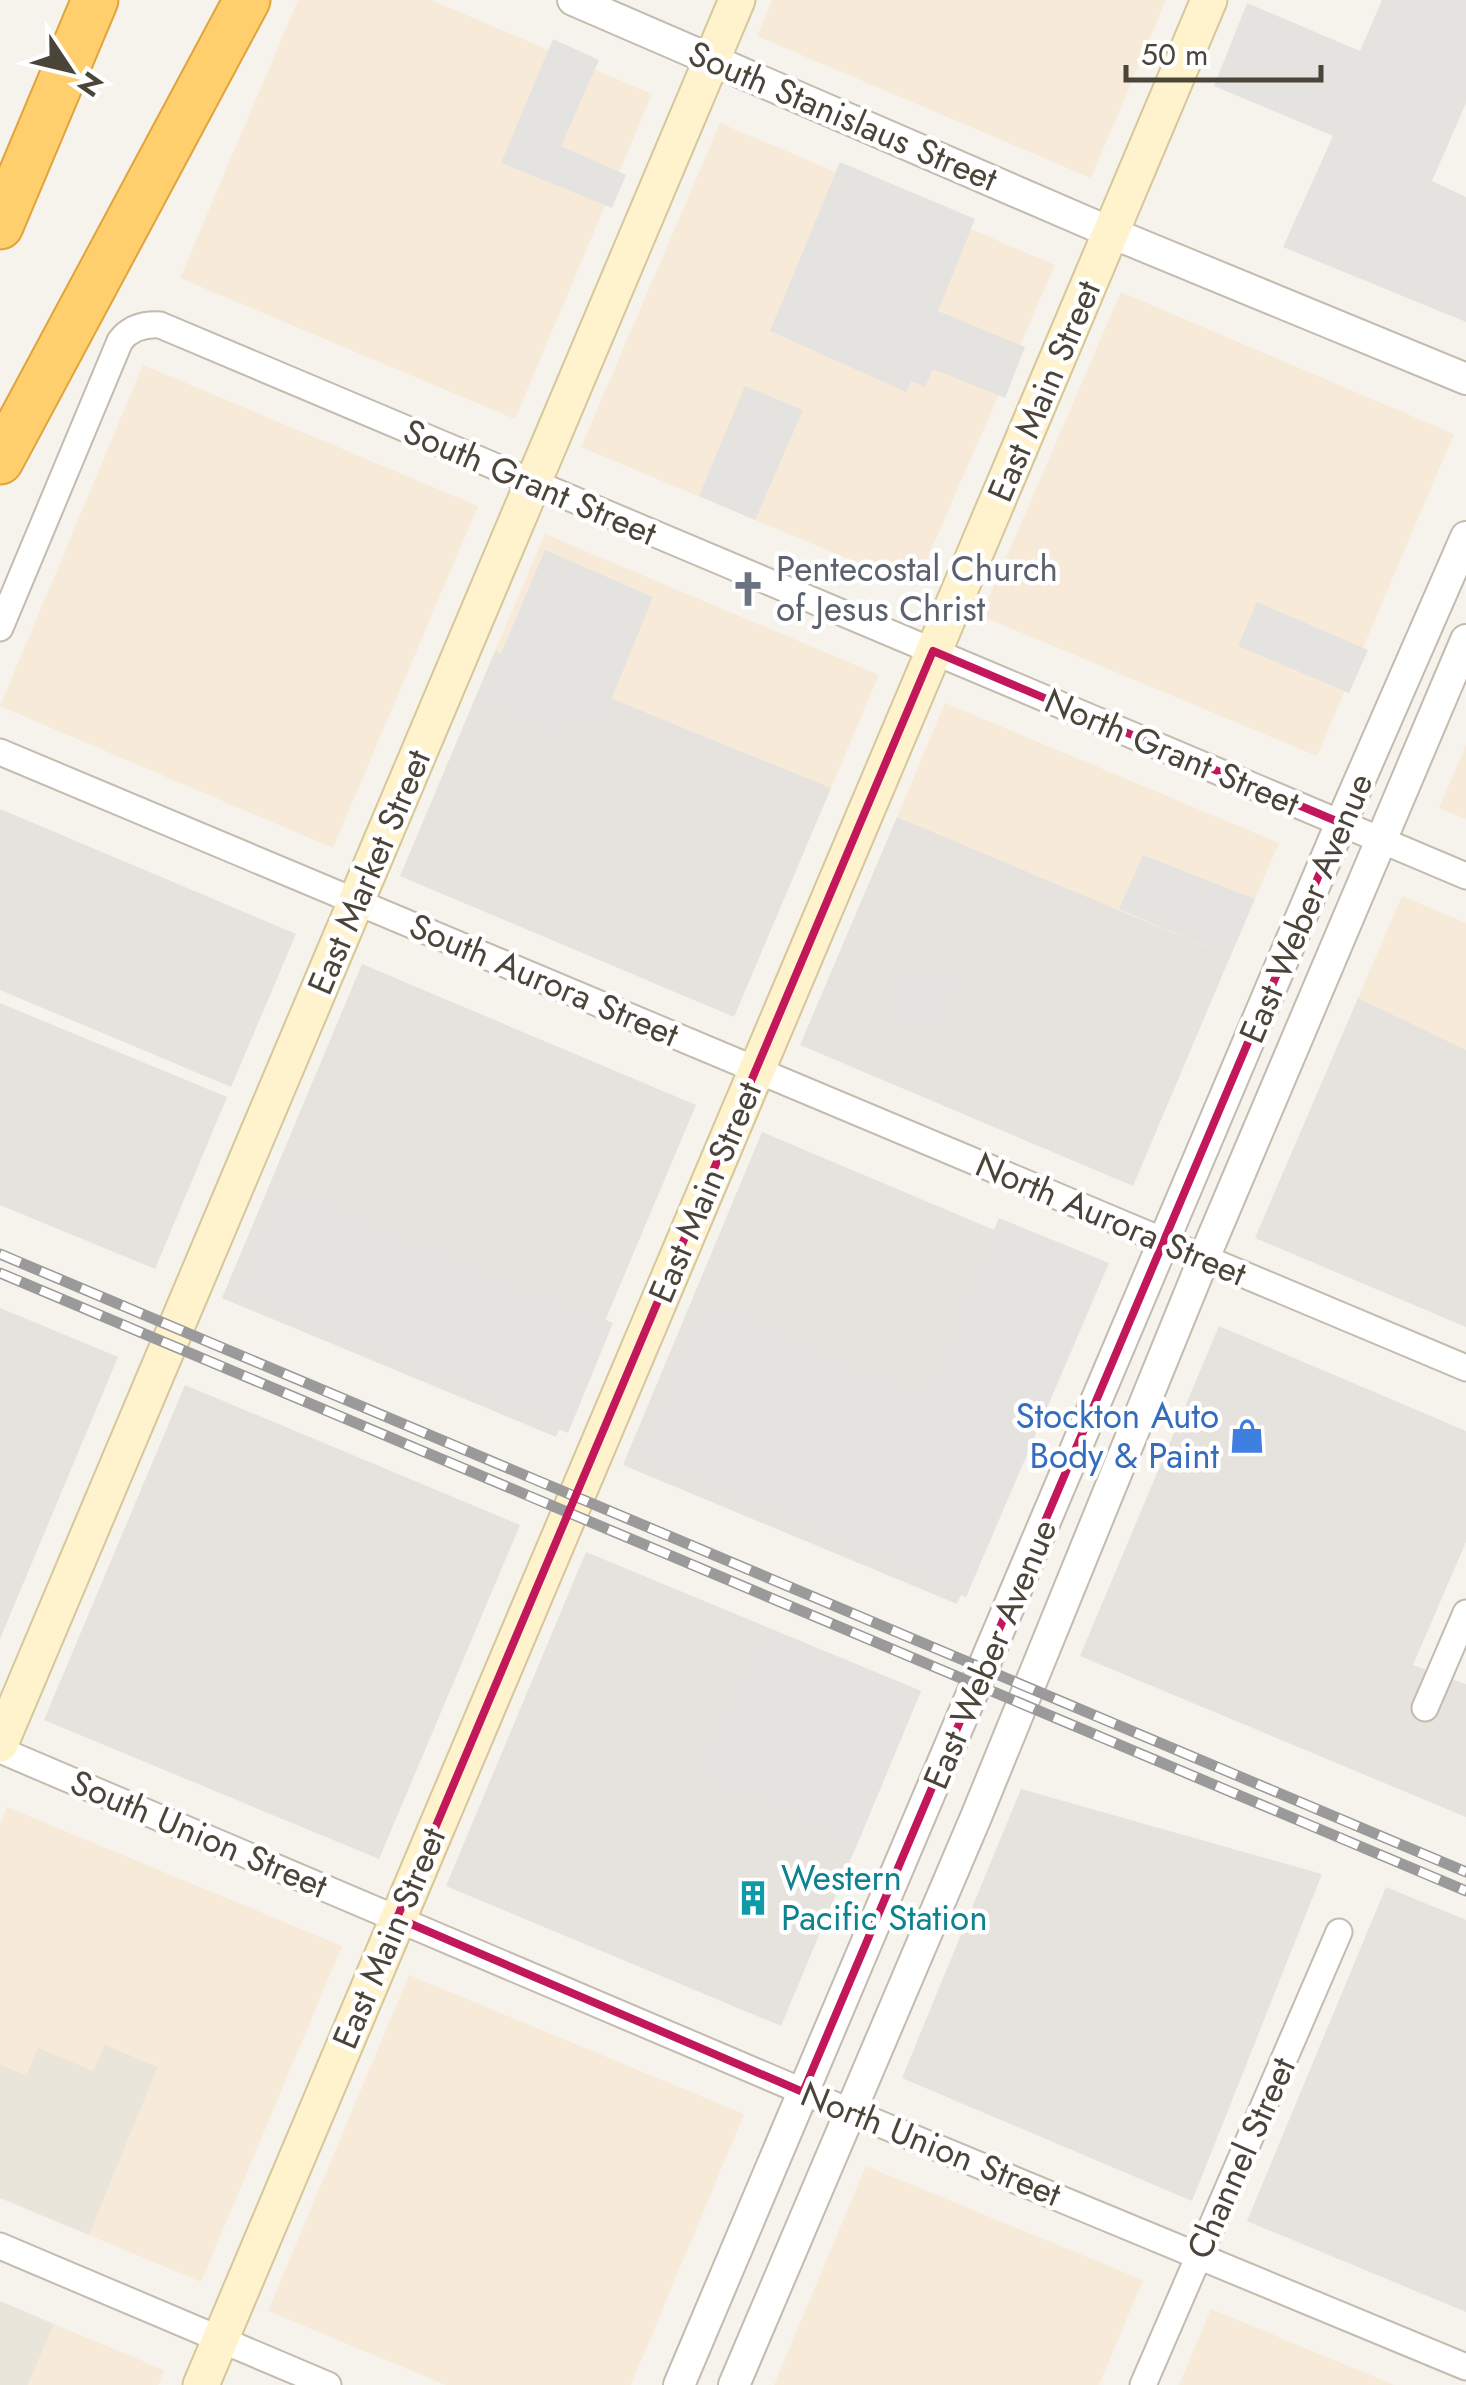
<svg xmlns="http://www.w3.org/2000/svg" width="1466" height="2385" font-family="Jost,sans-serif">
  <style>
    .residential { fill: #eae5da }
    .commercial { fill: #f7ead8 }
    .industrial { fill: #e6e2dd }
    .parking { fill: #e5e3e0 }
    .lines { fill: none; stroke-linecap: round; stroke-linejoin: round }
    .minor-casing { stroke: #c2bbae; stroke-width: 29 }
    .tertiary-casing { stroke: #c2bbae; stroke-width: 34 }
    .secondary-casing { stroke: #d6c79b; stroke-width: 39 }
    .motorway-casing { stroke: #e0a43c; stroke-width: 49 }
    .minor { stroke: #fff; stroke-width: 25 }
    .tertiary { stroke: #fff; stroke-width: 30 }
    .secondary { stroke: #fff3cd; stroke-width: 35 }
    .motorway { stroke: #ffcf6e; stroke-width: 45 }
    .rail-casing { stroke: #9a9a9a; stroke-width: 11 }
    .rail { stroke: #fff; stroke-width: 8; stroke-dasharray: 22; stroke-linecap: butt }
    .marked { fill: none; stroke: #c2185b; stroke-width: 8; stroke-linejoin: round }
    .labels { text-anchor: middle; stroke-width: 9; stroke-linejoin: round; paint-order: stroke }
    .street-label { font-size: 35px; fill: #4b4439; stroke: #fff }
    .worship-label { font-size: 35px; fill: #5b616d; stroke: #fff; text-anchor: start }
    .shop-label { font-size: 35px; fill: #366cbe; stroke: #fff; text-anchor: end }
    .culture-label { font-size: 35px; fill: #0d838f; stroke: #fff; text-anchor: start }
  </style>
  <rect width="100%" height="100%" fill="#f6f3ec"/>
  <!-- residential -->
  <g class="residential">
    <path d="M 104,2044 L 159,2067 L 89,2235 L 0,2198 L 0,2064 L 26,2075 L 38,2048 Z"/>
    <path d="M 0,2301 L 54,2324 L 28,2385 L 0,2385 Z"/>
  </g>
  <!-- commercial -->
  <g class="commercial">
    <path d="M 298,0 L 431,0 L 652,94 L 515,419 L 180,278 Z"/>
    <path d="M 772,0 L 1166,0 L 1091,178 L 757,36 Z"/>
    <path d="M 720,123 L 1055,265 L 915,587 L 581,447 Z"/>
    <path d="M 1121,292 L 1454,434 L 1317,756 L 981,616 Z"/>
    <path d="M 143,365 L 478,506 L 333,848 L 0,706 Z"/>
    <path d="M 545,534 L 879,675 L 831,788 L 495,651 Z"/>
    <path d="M 945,703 L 1279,843 L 1230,957 L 897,817 Z"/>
    <path d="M 1466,745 L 1466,819 L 1439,808 Z"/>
    <path d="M 1402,896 L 1466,923 L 1466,1050 L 1358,998 Z"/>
    <path d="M 7,1807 L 342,1946 L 201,2282 L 89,2235 L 158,2066 L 105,2044 L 93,2071 L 38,2048 L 26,2075 L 0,2064 L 0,1824 Z"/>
    <path d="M 409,1975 L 744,2114 L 631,2385 L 446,2385 L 268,2311 Z"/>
    <path d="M 866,2166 L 1143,2280 L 1099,2385 L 774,2385 Z"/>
    <path d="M 1211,2309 L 1394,2385 L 1179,2385 Z"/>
    <path d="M 54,2324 L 164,2370 L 158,2385 L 28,2385 Z"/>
  </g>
  <!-- industrial -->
  <g class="industrial">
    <path d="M 495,651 L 831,788 L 734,1017 L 400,876 Z"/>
    <path d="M 0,809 L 296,934 L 231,1087 L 0,990 Z"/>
    <path d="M 897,817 L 1230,957 L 1133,1186 L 800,1045 Z"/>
    <path d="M 362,964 L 696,1105 L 556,1437 L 222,1298 Z"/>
    <path d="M 1358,998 L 1466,1050 L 1466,1327 L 1255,1238 Z"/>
    <path d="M 0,1003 L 227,1097 L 155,1269 L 0,1205 Z"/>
    <path d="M 762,1132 L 1096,1273 L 957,1604 L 623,1465 Z"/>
    <path d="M 0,1308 L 118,1357 L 0,1639 Z"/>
    <path d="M 1219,1326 L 1466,1431 L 1466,1542 L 1413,1665 L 1466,1684 L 1466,1817 L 1080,1656 Z"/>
    <path d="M 185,1385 L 520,1525 L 379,1859 L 44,1720 Z"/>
    <path d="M 586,1552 L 921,1691 L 781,2026 L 446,1886 Z"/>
    <path d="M 1021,1789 L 1322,1874 L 1192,2201 L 902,2078 Z"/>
    <path d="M 1386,1887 L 1466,1920 L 1466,2312 L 1247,2221 Z"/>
  </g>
  <!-- parking -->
  <g class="parking">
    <path d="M 1382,0 L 1466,0 L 1466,103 L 1432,181 L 1466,197 L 1466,322 L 1283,247 L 1333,136 L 1214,86 L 1247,3 L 1360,51 Z"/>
    <path d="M 553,39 L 599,60 L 561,146 L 626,175 L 612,208 L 501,163 Z"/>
    <path d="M 840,162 L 975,219 L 938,311 L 1025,347 L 1005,398 L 933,369 L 925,387 L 911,381 L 906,392 L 770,331 Z"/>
    <path d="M 745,386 L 803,410 L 755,520 L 699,496 Z"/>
    <path d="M 545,550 L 653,597 L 598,732 L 566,718 L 558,738 L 479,705 Z"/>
    <path d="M 1257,602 L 1368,650 L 1349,693 L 1238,646 Z"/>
    <path d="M 1143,855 L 1255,899 L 1230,957 L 1119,909 Z"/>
    <path d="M 904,957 L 959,980 L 936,1035 L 881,1012 Z"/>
    <path d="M 281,1183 L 613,1323 L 568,1433 L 236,1295 Z"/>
    <path d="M 999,1218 L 1109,1263 L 966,1597 L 636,1456 L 702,1296 L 923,1393 Z"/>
    <path d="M 762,1626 L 921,1691 L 856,1847 L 696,1774 Z"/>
  </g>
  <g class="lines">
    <defs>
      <g id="minor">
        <path d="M 0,628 L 120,341 C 130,328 144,324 160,325 L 1466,876"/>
        <path d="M 0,752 L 1466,1368"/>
        <path d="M 1425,1708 L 1466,1613"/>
        <path d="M 0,1750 L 851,2112 L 1466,2367"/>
        <path d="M 0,2246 L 328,2385"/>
        <path d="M 1143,2385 L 1339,1932"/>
      </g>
      <g id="tertiary">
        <path d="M 573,0 L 1112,233 L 1466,379"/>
        <path d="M 679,2385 L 1341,823 L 1466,537"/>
        <path d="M 734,2385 L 976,1817 L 1204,1258 L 1466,640"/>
      </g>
      <g id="secondary">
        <path d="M 0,1744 L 737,0"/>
        <path d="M 201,2385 L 1209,0"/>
      </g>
      <g id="motorway">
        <path d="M 0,226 L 95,0"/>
        <path d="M 0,461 L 247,0"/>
      </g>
    </defs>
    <!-- minor casing -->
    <use href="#minor" class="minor-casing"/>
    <!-- tertiary casing -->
    <use href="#tertiary" class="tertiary-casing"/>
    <!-- secondary casing -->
    <use href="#secondary" class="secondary-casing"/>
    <!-- motorway casing -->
    <use href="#motorway" class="motorway-casing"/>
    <!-- minor -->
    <use href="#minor" class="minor"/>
    <!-- tertiary -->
    <use href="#tertiary" class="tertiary"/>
    <!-- secondary -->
    <use href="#secondary" class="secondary"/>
    <!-- motorway -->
    <use href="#motorway" class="motorway"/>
    <defs>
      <g id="rail">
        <path d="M 0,1254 L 1466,1872"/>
        <path d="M 0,1273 L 1466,1891"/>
      </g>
    </defs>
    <!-- rail casing -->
    <use href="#rail" class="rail-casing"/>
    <!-- rail -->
    <use href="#rail" class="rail"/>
  </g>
  <!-- marked area -->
  <path class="marked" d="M 933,651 L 1341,823 L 803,2092 L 397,1918 Z"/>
  <!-- icons -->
  <defs>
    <symbol id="church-bare" viewBox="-9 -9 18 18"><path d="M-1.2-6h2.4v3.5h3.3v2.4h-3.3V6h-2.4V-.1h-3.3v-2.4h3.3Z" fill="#6b7280" stroke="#fff" stroke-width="2.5" paint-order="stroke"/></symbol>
    <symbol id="shop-bare" viewBox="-9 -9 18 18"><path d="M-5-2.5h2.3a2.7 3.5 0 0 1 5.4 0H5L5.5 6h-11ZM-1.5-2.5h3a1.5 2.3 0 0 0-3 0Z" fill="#3f7fe0" stroke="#fff" stroke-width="2.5" paint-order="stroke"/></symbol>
    <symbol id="building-bare" viewBox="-9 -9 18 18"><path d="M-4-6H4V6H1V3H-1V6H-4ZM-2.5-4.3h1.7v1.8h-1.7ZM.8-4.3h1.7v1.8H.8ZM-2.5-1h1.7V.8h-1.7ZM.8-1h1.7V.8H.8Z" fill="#0f9aa8" stroke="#fff" stroke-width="2.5" paint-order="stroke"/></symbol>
  </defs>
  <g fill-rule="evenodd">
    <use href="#church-bare" x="723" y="564" width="50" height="50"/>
    <use href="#shop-bare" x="1222" y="1411" width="50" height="50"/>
    <use href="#building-bare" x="728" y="1873" width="50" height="50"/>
  </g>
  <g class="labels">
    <!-- street labels -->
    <g class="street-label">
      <text transform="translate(843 116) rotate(23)" y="12">South Stanislaus Street</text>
      <text transform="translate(1044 391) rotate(-67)" y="12">East Main Street</text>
      <text transform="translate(530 482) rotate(23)" y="12">South Grant Street</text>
      <text transform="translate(1172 752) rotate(23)" y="12">North Grant Street</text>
      <text transform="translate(369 872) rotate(-67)" y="12">East Market Street</text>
      <text transform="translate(1306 908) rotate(-67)" y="12">East Weber Avenue</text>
      <text transform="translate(544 980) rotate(23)" y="12">South Aurora Street</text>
      <text transform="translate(705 1192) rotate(-67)" y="12">East Main Street</text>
      <text transform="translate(1111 1219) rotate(23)" y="12">North Aurora Street</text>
      <text transform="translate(990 1654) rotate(-67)" y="12">East Weber Avenue</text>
      <text transform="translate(199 1834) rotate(23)" y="12">South Union Street</text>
      <text transform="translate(389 1938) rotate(-67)" y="12">East Main Street</text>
      <text transform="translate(931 2144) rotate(22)" y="12">North Union Street</text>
      <text transform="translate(1241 2158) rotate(-66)" y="12">Channel Street</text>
    </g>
    <!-- worship labels -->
    <g class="worship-label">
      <text x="776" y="581">Pentecostal Church<tspan x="776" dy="40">of Jesus Christ</tspan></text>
    </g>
    <!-- shop labels -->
    <g class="shop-label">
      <text x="1219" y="1428">Stockton Auto<tspan x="1219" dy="40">Body &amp; Paint</tspan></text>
    </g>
    <!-- culture labels -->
    <g class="culture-label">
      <text x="781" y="1890">Western<tspan x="781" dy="40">Pacific Station</tspan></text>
    </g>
  </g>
  <!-- north arrow -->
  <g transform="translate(70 70) rotate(125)" stroke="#ffffff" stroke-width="8" paint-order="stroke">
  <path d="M0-8L18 38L0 25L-18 38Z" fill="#4b4439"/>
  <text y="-15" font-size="28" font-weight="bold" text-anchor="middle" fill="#4b4439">N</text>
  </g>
  <!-- scale -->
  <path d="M1126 65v15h195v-15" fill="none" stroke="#4b4439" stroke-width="5"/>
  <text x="1141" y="65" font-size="30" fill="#4b4439" stroke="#ffffff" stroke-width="8" paint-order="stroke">50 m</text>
</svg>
